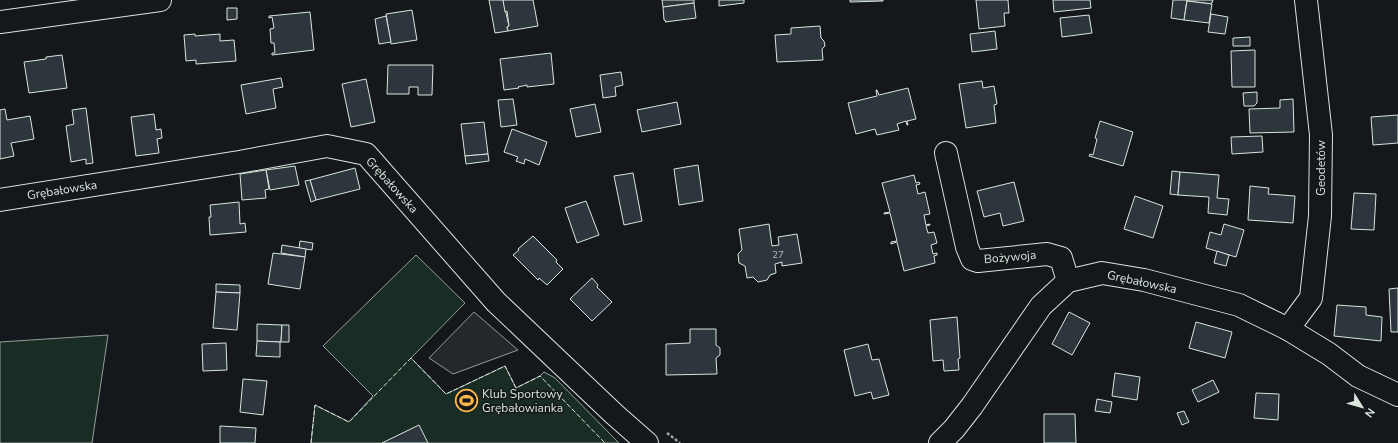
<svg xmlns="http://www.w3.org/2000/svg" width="1398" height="443" font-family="'Nunito Sans',sans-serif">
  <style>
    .green { fill: #1a2d24; stroke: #939e99 }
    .parking { fill: #24282b; stroke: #939e99 }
    .building { fill: #2c363c; stroke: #d8e6dc }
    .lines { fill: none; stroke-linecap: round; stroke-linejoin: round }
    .minor-casing { stroke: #d8e6dc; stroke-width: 24 }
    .path { stroke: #9da8a2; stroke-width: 2.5; stroke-dasharray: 3 2; stroke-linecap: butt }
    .minor { stroke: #14181c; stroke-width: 22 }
    .fence { stroke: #d8e6dc; stroke-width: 1; stroke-dasharray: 5 2; stroke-linecap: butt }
    .labels { text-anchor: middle; stroke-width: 3; stroke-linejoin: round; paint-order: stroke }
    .number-label { font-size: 10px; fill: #adbab4 }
    .street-label { font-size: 12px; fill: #d8e6dc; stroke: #14181c }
    .poi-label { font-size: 12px; fill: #d8e6dc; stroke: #14181c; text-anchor: start }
  </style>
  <rect width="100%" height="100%" fill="#14181c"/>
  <!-- green -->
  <g class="green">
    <path d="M 416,255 L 465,303 L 411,358 L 446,394 L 505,366 L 516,388 L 540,376 L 544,372 L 555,378 L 619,443 L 311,443 L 315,405 L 349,422 L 373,396 L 323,346 Z"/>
    <path d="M 108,335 L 92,443 L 0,443 L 0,342 Z"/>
  </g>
  <!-- parking -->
  <path class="parking" d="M 474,312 L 518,350 L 453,374 L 429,358 Z"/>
  <!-- building -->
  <g class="building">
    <path d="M 489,0 L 503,0 L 509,26 L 507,27 L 508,31 L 495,33 Z"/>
    <path d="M 503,0 L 533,0 L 538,26 L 508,31 L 507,27 L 509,26 L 507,11 L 505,12 Z"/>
    <path d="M 662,0 L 694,0 L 694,3 L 663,7 Z"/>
    <path d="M 719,0 L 744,0 L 744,3 L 719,6 Z"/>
    <path d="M 850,0 L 883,0 L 883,1 L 850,2 Z"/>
    <path d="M 976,0 L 1008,0 L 1009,13 L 1004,13 L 1005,26 L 979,29 Z"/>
    <path d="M 1053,0 L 1090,0 L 1091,8 L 1054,12 Z"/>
    <path d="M 1173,0 L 1187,0 L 1184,20 L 1171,18 Z"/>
    <path d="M 1187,0 L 1213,0 L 1212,3 L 1211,3 L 1212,4 L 1187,1 Z"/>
    <path d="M 1187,1 L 1212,4 L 1209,23 L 1184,20 Z"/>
    <path d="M 694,3 L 696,18 L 665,22 L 666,21 L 664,20 L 663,7 Z"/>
    <path d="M 227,8 L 237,8 L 237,19 L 227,20 Z"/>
    <path d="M 412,10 L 417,40 L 391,44 L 386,14 Z"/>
    <path d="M 310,12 L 314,50 L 272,55 L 272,53 L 275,53 L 274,43 L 271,43 L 270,29 L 274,28 L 272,17 L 269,18 L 269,16 Z"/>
    <path d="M 1211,14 L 1228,17 L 1225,34 L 1208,32 Z"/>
    <path d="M 1089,15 L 1092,33 L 1062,37 L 1060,18 Z"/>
    <path d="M 386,16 L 391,42 L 379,44 L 375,19 Z"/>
    <path d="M 820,26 L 821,38 L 824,41 L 825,46 L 822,49 L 823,60 L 777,62 L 775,35 L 791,34 L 791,28 Z"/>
    <path d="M 995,31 L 997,49 L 972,52 L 970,34 Z"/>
    <path d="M 195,34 L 195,36 L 220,34 L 220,41 L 234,40 L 236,61 L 196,64 L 196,60 L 186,61 L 184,35 Z"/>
    <path d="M 1250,37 L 1250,46 L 1233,46 L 1233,38 Z"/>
    <path d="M 1255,50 L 1255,87 L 1232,87 L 1231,51 Z"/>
    <path d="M 551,53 L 554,84 L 527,87 L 527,85 L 518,87 L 519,88 L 504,90 L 500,59 Z"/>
    <path d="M 62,55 L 67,88 L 29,93 L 24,62 L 46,59 L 46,57 Z"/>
    <path d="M 388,65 L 433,65 L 432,95 L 418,95 L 418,87 L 409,87 L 409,94 L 387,94 Z"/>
    <path d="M 621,72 L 623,85 L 615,87 L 616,96 L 603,98 L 600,75 Z"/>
    <path d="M 281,78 L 283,87 L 273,89 L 276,108 L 246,114 L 241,85 Z"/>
    <path d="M 366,79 L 375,122 L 351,127 L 342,84 Z"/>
    <path d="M 982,81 L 983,88 L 994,86 L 997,104 L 994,105 L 996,123 L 966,128 L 959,84 Z"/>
    <path d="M 908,88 L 916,119 L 907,121 L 908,125 L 907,125 L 906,121 L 897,124 L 899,130 L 877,135 L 875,129 L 856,134 L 848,103 L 877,96 L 876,90 L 877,90 L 879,95 Z"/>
    <path d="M 1257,92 L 1257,103 L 1254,106 L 1244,106 L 1243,93 Z"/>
    <path d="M 513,99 L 517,125 L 501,127 L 498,100 Z"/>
    <path d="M 1293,99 L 1294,132 L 1250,133 L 1249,109 L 1280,108 L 1280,100 Z"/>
    <path d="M 677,102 L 681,124 L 642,132 L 637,110 Z"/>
    <path d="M 595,104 L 601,132 L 576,137 L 570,109 Z"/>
    <path d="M 86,108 L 93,163 L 86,164 L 86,159 L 71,162 L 66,126 L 74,124 L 72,110 Z"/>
    <path d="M 5,109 L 7,120 L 30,116 L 34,139 L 11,143 L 14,156 L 0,159 L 0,110 Z"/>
    <path d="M 154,114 L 156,130 L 161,129 L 162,138 L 157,139 L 159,153 L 136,156 L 131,117 Z"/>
    <path d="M 1398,115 L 1398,143 L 1373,145 L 1371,117 Z"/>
    <path d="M 1100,121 L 1133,132 L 1123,166 L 1089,156 L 1090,154 L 1093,155 L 1097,139 L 1095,138 Z"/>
    <path d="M 484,122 L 488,154 L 465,156 L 461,124 Z"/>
    <path d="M 512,129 L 547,142 L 539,165 L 525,159 L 524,164 L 516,161 L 518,157 L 504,152 Z"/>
    <path d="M 1262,136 L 1263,152 L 1232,154 L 1231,137 Z"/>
    <path d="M 488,154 L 489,161 L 466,164 L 465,156 Z"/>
    <path d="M 698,165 L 703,201 L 679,205 L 674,169 Z"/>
    <path d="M 295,166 L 299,185 L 270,190 L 266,170 Z"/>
    <path d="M 355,168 L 360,189 L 316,200 L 310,180 Z"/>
    <path d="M 266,170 L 269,189 L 265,190 L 266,198 L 242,200 L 240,174 Z"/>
    <path d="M 1172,171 L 1180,172 L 1178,195 L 1170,194 Z"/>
    <path d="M 1180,172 L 1219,175 L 1217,198 L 1229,199 L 1227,215 L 1208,213 L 1209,197 L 1178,195 Z"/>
    <path d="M 633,173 L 642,221 L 624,225 L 614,176 Z"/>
    <path d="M 914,175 L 916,183 L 919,182 L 920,184 L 916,185 L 918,194 L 925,192 L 930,214 L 924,215 L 926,225 L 930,224 L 930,225 L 926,226 L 928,233 L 934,232 L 937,243 L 931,245 L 933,254 L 937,253 L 937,255 L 934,256 L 935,263 L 904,271 L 897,242 L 891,244 L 891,242 L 897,241 L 890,213 L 884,214 L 884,213 L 890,212 L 882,183 Z"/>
    <path d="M 310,180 L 316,200 L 311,202 L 305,181 Z"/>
    <path d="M 1014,182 L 1024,221 L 1003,226 L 1000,213 L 984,217 L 977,191 Z"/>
    <path d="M 1250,186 L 1269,188 L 1268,194 L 1295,196 L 1293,223 L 1248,220 Z"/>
    <path d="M 1354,193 L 1376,194 L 1374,230 L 1351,229 Z"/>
    <path d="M 1135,196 L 1163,206 L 1153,238 L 1124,229 Z"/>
    <path d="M 586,201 L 599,235 L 577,243 L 565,208 Z"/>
    <path d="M 239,202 L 240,224 L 245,223 L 246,232 L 210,235 L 209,217 L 211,217 L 210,205 Z"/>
    <path d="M 769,224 L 772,246 L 779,245 L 778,237 L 797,234 L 802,263 L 782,266 L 782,262 L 775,264 L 776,273 L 770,275 L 767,280 L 758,282 L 753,277 L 747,278 L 745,266 L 739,263 L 738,254 L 742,250 L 739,229 Z"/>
    <path d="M 1224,224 L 1244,230 L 1236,257 L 1206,248 L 1210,232 L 1221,235 Z"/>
    <path d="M 533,236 L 557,260 L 556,262 L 563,269 L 547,285 L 539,278 L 538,280 L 513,255 L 519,250 L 518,249 Z"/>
    <path d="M 300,241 L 313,243 L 312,250 L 299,248 Z"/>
    <path d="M 282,245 L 306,249 L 305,257 L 281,253 Z"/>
    <path d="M 1217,251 L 1229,255 L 1226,266 L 1214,263 Z"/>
    <path d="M 273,253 L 305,257 L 300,289 L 268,284 Z"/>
    <path d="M 592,278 L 598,285 L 597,287 L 612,302 L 592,321 L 570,299 Z"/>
    <path d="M 216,284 L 240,285 L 240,293 L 216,292 Z"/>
    <path d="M 1398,288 L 1398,332 L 1391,332 L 1389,289 Z"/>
    <path d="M 216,292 L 240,293 L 237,330 L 213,328 Z"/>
    <path d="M 1337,305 L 1366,307 L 1366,315 L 1382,317 L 1381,341 L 1334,336 Z"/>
    <path d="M 1069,312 L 1090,323 L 1072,355 L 1052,344 Z"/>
    <path d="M 957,317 L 960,358 L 958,359 L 959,370 L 944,371 L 943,360 L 933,361 L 930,320 Z"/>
    <path d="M 1196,322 L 1232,332 L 1225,358 L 1189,348 Z"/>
    <path d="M 257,324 L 282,325 L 281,342 L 257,341 Z"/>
    <path d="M 282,325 L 289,325 L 289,342 L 281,342 Z"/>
    <path d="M 690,329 L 716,329 L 716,345 L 720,348 L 720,355 L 716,358 L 717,374 L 666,375 L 666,344 L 690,343 Z"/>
    <path d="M 257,341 L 280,342 L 280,357 L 256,356 Z"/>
    <path d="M 226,343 L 227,370 L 203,371 L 202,344 Z"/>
    <path d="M 868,344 L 872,360 L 879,359 L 889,395 L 873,399 L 871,392 L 855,396 L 844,350 Z"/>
    <path d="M 1115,373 L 1140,377 L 1137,400 L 1112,396 Z"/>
    <path d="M 243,379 L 267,381 L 263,415 L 240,412 Z"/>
    <path d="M 1213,380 L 1219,392 L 1198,402 L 1192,390 Z"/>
    <path d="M 1256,393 L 1279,394 L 1278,420 L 1254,418 Z"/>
    <path d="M 1097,399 L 1112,402 L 1110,413 L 1095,411 Z"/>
    <path d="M 1184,411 L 1189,422 L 1182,425 L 1177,413 Z"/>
    <path d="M 1044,414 L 1075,414 L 1076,443 L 1044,443 Z"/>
    <path d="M 419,425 L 428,443 L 382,443 Z"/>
    <path d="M 220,426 L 256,428 L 255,443 L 220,443 Z"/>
  </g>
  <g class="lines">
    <defs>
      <g id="minor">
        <path d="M 0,22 L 160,0"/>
        <path d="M 946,153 L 967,247 L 972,259 L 978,261 L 1047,254 L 1061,258 L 1068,281"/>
        <path d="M 0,200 L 239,162 L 327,146 L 366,154 L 496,302 L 614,414 L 647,443"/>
        <path d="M 1288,329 L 1311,298 L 1320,216 L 1321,135 L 1306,0"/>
        <path d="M 940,443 L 954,429 L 972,406 L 1041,306 L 1068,281 L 1102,273 L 1144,280 L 1239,305 L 1288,329 L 1329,354 L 1358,376 L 1398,395"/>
      </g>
    </defs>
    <!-- minor casing -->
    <use href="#minor" class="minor-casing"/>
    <!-- path -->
    <path class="path" d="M 667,433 L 680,443"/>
    <!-- minor -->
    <use href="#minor" class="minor"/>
    <!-- fence -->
    <path class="fence" d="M 311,443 L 315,405 L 349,422 L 411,358 L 446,394 L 505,366 L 516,388 L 540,376 L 605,443"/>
  </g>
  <!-- icons -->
  <defs>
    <symbol id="stadium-ring" viewBox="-11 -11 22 22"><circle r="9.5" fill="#14181c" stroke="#ffb74d" stroke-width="1.5"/><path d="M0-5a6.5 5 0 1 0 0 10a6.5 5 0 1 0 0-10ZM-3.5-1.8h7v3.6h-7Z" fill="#ffb74d"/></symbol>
  </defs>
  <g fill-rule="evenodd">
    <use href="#stadium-ring" x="454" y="388" width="25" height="25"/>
  </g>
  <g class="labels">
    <!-- number labels -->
    <g class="number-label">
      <text x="778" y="258">27</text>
    </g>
    <!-- street labels -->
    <g class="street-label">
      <text transform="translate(1321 168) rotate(-90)" y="4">Geodetów</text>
      <text transform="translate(392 185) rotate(48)" y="4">Grębałowska</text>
      <text transform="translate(62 190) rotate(-9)" y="4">Grębałowska</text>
      <text transform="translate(1010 257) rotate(-5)" y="4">Bożywoja</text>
      <text transform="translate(1142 282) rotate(12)" y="4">Grębałowska</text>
    </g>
    <!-- poi labels -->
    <g class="poi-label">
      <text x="482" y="398">Klub Sportowy<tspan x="482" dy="14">Grębałowianka</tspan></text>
    </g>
  </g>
  <!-- north arrow -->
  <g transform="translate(1362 407) rotate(127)" stroke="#14181c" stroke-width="3" paint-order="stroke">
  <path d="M0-3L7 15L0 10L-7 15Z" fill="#d8e6dc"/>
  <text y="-6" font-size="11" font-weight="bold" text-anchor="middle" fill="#d8e6dc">N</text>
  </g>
</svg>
